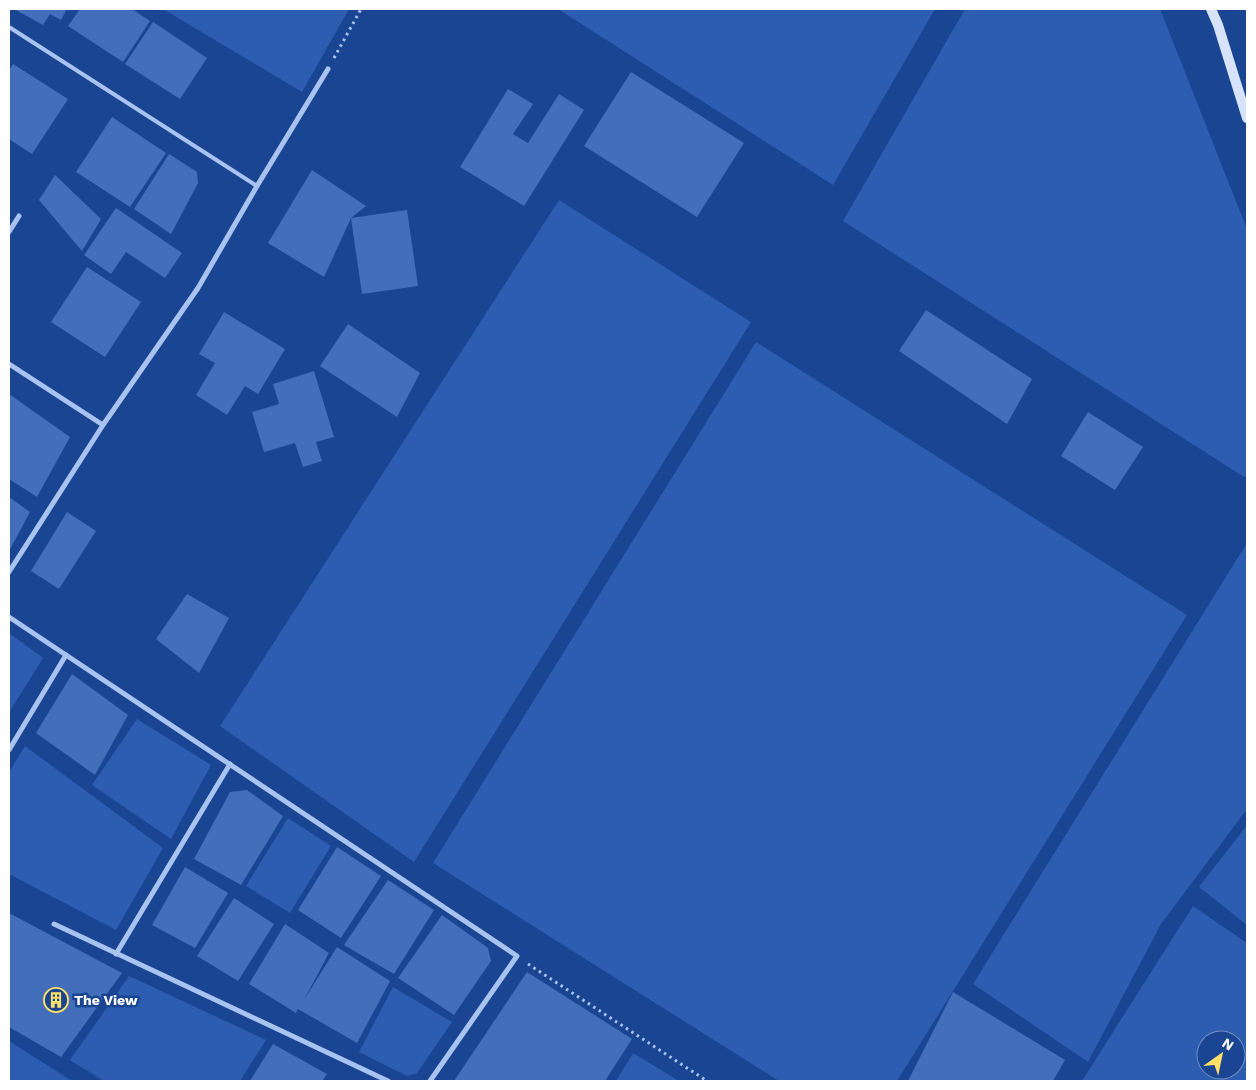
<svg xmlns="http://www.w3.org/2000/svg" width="1256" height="1090" font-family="'Work Sans',sans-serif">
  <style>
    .green { fill: #2c5db1; fill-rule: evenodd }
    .building { fill: #426eba }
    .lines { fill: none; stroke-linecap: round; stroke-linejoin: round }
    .path { stroke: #a9c3f0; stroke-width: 3; stroke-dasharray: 2.5 4; stroke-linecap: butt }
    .lane { stroke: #a9c3f0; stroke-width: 4 }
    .street { stroke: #a9c3f0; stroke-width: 5 }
    .secondary { stroke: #d7e3fb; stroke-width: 10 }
    .labels { text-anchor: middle; stroke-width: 5; stroke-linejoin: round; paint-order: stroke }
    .poi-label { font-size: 14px; font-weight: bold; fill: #fff; stroke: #194593; text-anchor: start }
  </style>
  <rect width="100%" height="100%" fill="#194593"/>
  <!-- green -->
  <g class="green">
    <path d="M 163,9 L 349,9 L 302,92 Z"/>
    <path d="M 558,9 L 935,9 L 833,185 Z"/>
    <path d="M 965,9 L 1160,9 L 1247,229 L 1247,475 L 1244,477 L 843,221 Z"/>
    <path d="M 559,200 L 751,322 L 414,862 L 220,726 Z"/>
    <path d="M 756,342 L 1187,615 L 897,1081 L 779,1081 L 433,863 Z"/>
    <path d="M 1247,543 L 1247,809 L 1161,924 L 1088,1062 L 973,984 Z"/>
    <path d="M 9,633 L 43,658 L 10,711 L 9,710 Z"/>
    <path d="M 137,719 L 211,765 L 171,839 L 92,785 Z"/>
    <path d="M 25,746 L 163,848 L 116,930 L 9,874 L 9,772 Z"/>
    <path d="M 288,818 L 331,846 L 290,913 L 246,886 Z"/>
    <path d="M 1247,825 L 1247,925 L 1199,887 Z"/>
    <path d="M 1193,906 L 1247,943 L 1247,1081 L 1082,1081 ZM 1206,1040 L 1236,1040 L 1236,1070 L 1206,1070 Z"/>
    <path d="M 129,976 L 266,1040 L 240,1081 L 104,1081 L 70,1060 Z"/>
    <path d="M 393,987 L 452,1022 L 417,1073 L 407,1076 L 359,1052 Z"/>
    <path d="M 9,1041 L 72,1081 L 9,1081 Z"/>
    <path d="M 633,1053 L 679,1081 L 616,1081 Z"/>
  </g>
  <!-- building -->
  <g class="building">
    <path d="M 14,9 L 67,9 L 61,20 L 50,14 L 43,25 Z"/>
    <path d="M 80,9 L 132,9 L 150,21 L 123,62 L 68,26 Z"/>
    <path d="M 153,22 L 207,58 L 180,99 L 125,64 Z"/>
    <path d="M 13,64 L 68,99 L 32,154 L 9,139 L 9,70 Z"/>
    <path d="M 631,72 L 744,143 L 697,217 L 584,146 Z"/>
    <path d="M 508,89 L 533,104 L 513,134 L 528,143 L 559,94 L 584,110 L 524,206 L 460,167 Z"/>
    <path d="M 112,117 L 166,153 L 130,207 L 76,172 Z"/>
    <path d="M 169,154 L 197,172 L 198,183 L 171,234 L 134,209 Z"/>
    <path d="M 312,170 L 366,206 L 351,218 L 324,277 L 268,243 Z"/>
    <path d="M 55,175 L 101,219 L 82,251 L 39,200 Z"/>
    <path d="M 116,208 L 182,253 L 165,278 L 126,252 L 111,274 L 84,255 Z"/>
    <path d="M 407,210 L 418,286 L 362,294 L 351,218 Z"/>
    <path d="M 87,267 L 141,302 L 105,357 L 51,322 Z"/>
    <path d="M 926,310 L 1032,379 L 1007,424 L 899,351 Z"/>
    <path d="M 224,312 L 285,349 L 258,394 L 245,386 L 227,415 L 196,395 L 215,363 L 199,354 Z"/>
    <path d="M 348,324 L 420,373 L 397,417 L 320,366 Z"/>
    <path d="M 314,371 L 334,437 L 316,442 L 322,461 L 303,467 L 295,443 L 264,452 L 252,412 L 279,404 L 273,384 Z"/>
    <path d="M 9,394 L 70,437 L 37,497 L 9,479 Z"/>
    <path d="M 1088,412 L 1143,447 L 1115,490 L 1061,456 Z"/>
    <path d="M 9,497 L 30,512 L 9,551 Z"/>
    <path d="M 67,512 L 96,531 L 59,589 L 31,571 Z"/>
    <path d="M 187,594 L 229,618 L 199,673 L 156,639 Z"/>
    <path d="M 72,674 L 128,715 L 95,775 L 36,733 Z"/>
    <path d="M 247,790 L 283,816 L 241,885 L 194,859 L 230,792 Z"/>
    <path d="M 337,847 L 381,876 L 341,938 L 298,910 Z"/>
    <path d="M 185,867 L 228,893 L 195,948 L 152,925 Z"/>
    <path d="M 388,880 L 434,910 L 394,974 L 344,945 Z"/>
    <path d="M 234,898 L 274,924 L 238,981 L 197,956 Z"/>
    <path d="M 9,913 L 122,973 L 61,1057 L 9,1027 Z"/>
    <path d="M 442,915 L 488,948 L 491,961 L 454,1015 L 398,978 Z"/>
    <path d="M 285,924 L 329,953 L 304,1000 L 337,947 L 390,981 L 357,1043 L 298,1009 L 296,1013 L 249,984 Z"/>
    <path d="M 527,972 L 632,1039 L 605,1081 L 454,1081 Z"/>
    <path d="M 953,992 L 1065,1060 L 1053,1081 L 908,1081 Z"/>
    <path d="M 273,1044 L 327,1074 L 322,1081 L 250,1081 Z"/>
  </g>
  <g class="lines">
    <!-- path -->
    <g class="path">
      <path d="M 334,58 L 361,9"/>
      <path d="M 528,964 L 707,1081"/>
    </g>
    <!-- lane -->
    <path class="lane" d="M 9,27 L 257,186"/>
    <!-- street -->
    <g class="street">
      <path d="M 9,232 L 19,216"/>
      <path d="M 9,364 L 103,425"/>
      <path d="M 9,572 L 103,425 L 198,288 L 257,186 L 328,69"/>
      <path d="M 9,617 L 517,956 L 430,1081"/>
      <path d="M 9,750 L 66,655"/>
      <path d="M 54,924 L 388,1081"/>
      <path d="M 116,954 L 230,764"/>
    </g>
    <!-- secondary -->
    <path class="secondary" d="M 1211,9 L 1218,25 L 1247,118"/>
  </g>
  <!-- icons -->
  <defs>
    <symbol id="building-ring" viewBox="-11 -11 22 22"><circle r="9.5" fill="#194593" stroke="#ffdf67" stroke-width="1.5"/><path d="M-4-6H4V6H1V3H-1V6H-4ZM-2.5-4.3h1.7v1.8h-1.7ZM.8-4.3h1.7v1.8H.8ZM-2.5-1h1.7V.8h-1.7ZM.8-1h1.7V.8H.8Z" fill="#ffdf67"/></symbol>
  </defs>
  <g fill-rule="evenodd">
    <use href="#building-ring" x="42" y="986" width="28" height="28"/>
  </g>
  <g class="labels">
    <!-- poi labels -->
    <g class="poi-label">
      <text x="74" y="1005">The View</text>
    </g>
  </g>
  <!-- border -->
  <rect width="1256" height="1090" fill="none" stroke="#ffffff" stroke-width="20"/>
  <!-- north arrow -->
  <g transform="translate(1221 1055) rotate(33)"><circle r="24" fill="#194593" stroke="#758fbe"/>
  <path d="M0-4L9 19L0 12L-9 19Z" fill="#ffdf67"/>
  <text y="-8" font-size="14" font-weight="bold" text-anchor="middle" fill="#ffffff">N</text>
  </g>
</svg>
